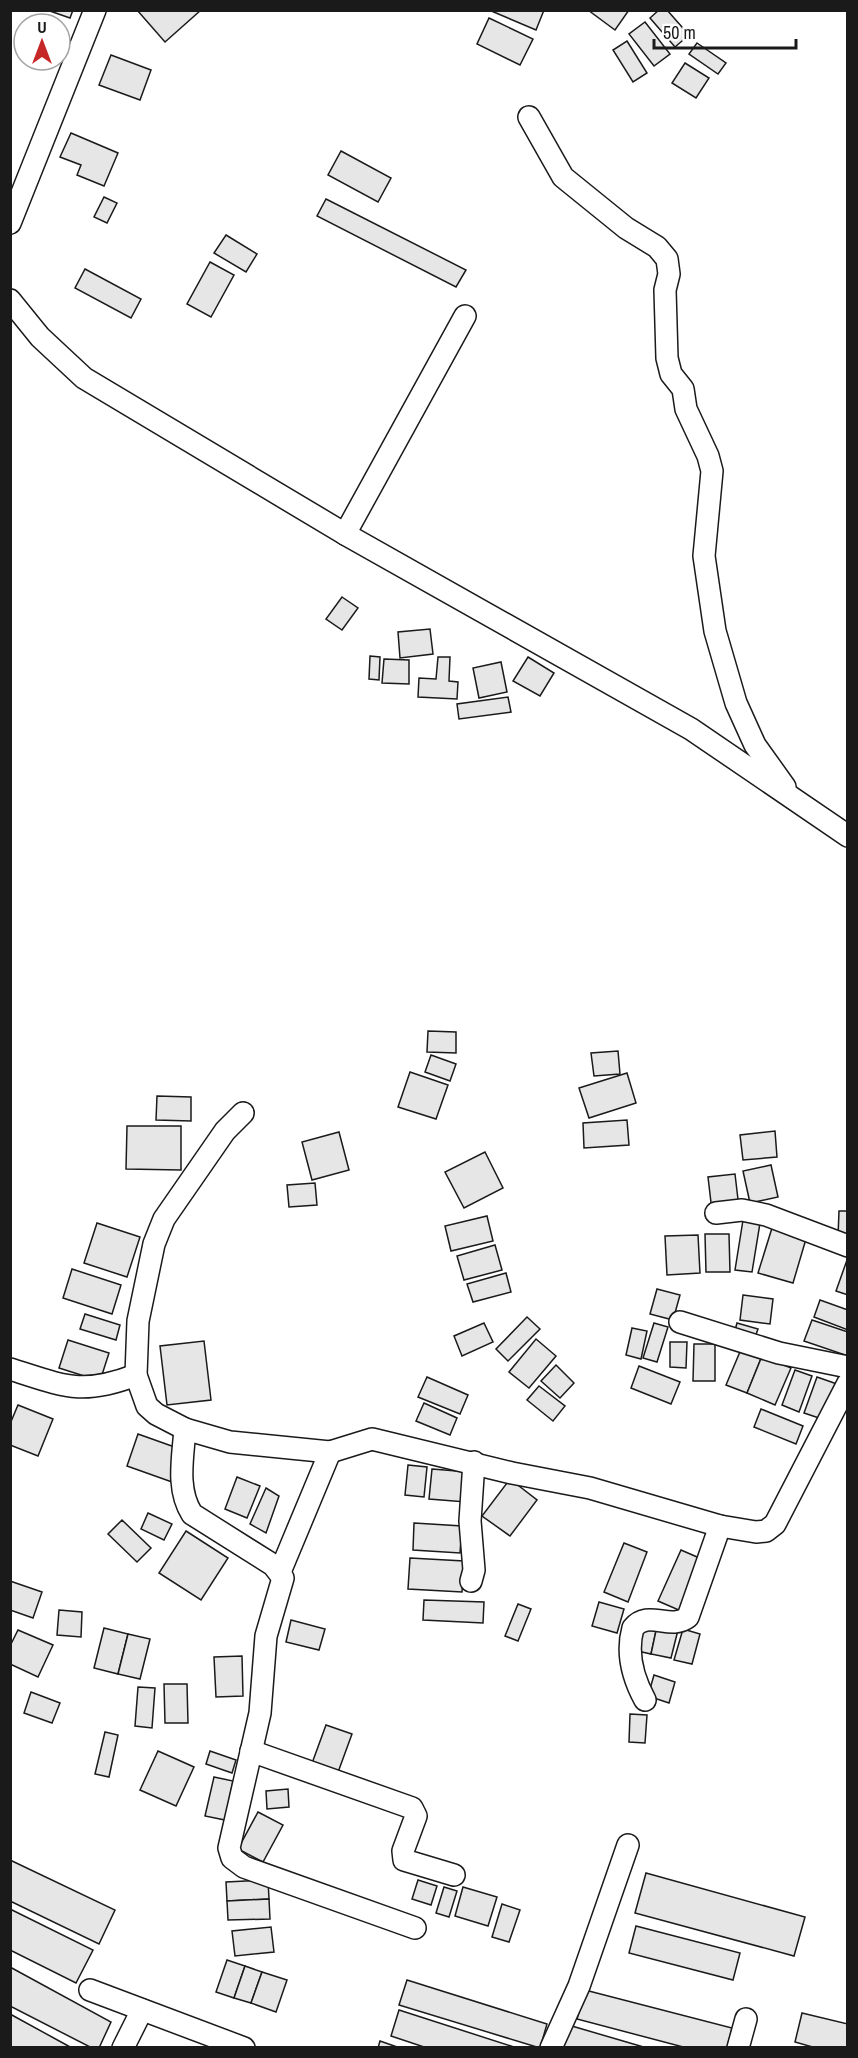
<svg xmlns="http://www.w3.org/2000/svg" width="858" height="2058" font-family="'Archivo Narrow',sans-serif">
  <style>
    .building { fill: #e6e6e6; stroke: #1a1a1a; stroke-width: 1.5 }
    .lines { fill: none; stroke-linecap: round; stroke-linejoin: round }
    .minor-casing { stroke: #1a1a1a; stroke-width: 24 }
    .minor { stroke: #fff; stroke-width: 21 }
  </style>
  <rect width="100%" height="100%" fill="#fff"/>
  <!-- building -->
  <g class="building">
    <path d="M 47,10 L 73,10 L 70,18 Z"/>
    <path d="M 137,10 L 201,10 L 165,42 Z"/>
    <path d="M 489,10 L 544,10 L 536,30 Z"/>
    <path d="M 588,10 L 629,10 L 615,30 Z"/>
    <path d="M 659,10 L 667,10 L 689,35 L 675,47 L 650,18 Z"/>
    <path d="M 489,18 L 533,39 L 520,65 L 477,44 Z"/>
    <path d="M 645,22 L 670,54 L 654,66 L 629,34 Z"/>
    <path d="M 627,41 L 647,73 L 633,82 L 613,50 Z"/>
    <path d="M 697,43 L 726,63 L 718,74 L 689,54 Z"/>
    <path d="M 111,55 L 151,70 L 140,100 L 99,85 Z"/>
    <path d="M 685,63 L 709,78 L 696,98 L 672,83 Z"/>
    <path d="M 71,133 L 118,153 L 104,186 L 77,175 L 81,165 L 60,157 Z"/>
    <path d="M 341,151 L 391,178 L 378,202 L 328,175 Z"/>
    <path d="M 104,197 L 117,203 L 107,223 L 94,217 Z"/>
    <path d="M 326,199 L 466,270 L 456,287 L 317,216 Z"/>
    <path d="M 226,235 L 257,254 L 246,272 L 214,253 Z"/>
    <path d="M 210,262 L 234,275 L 211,317 L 187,304 Z"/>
    <path d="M 85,269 L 141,299 L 131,318 L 75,288 Z"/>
    <path d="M 342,597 L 358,608 L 342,630 L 326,619 Z"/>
    <path d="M 430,629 L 433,654 L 400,658 L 398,632 Z"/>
    <path d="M 370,656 L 380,657 L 379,680 L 369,679 Z"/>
    <path d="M 438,657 L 450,657 L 449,681 L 458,682 L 457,699 L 418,697 L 419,678 L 436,679 Z"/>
    <path d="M 528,657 L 554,673 L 540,696 L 513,681 Z"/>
    <path d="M 384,659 L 409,660 L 409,684 L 382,683 Z"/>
    <path d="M 501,662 L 507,692 L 479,698 L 473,668 Z"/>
    <path d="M 508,697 L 511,712 L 459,719 L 457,704 Z"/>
    <path d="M 428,1031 L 456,1032 L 456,1053 L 427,1052 Z"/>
    <path d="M 618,1051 L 620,1074 L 594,1076 L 591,1053 Z"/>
    <path d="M 431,1055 L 456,1064 L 450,1081 L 425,1072 Z"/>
    <path d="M 410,1072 L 448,1085 L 436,1119 L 398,1107 Z"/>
    <path d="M 627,1073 L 636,1103 L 589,1118 L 579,1088 Z"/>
    <path d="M 157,1096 L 191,1097 L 191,1121 L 156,1120 Z"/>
    <path d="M 627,1120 L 629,1145 L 584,1148 L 583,1123 Z"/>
    <path d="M 127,1126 L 181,1126 L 181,1170 L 126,1169 Z"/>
    <path d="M 775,1131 L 777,1157 L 743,1160 L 740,1135 Z"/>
    <path d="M 339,1132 L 349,1170 L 312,1180 L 302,1142 Z"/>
    <path d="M 485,1152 L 503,1188 L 464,1208 L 445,1172 Z"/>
    <path d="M 771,1165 L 778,1197 L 750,1203 L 743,1171 Z"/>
    <path d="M 735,1174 L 739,1208 L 712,1211 L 708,1177 Z"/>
    <path d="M 315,1183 L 317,1205 L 289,1207 L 287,1185 Z"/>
    <path d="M 839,1211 L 848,1211 L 848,1237 L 838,1237 Z"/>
    <path d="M 487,1216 L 493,1241 L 451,1251 L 445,1226 Z"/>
    <path d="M 743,1220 L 760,1223 L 752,1272 L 735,1270 Z"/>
    <path d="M 97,1223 L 140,1237 L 127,1277 L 84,1263 Z"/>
    <path d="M 772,1228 L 806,1239 L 793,1283 L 758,1273 Z"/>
    <path d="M 705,1234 L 729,1234 L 730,1272 L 706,1272 Z"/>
    <path d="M 698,1235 L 700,1273 L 667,1275 L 665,1236 Z"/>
    <path d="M 495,1245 L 502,1270 L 464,1280 L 457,1256 Z"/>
    <path d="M 847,1260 L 848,1260 L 848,1295 L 836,1291 Z"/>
    <path d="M 72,1269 L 121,1285 L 112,1314 L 63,1298 Z"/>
    <path d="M 506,1273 L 511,1292 L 473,1302 L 467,1284 Z"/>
    <path d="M 657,1289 L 680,1295 L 673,1320 L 650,1314 Z"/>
    <path d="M 743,1295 L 773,1299 L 770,1324 L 740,1320 Z"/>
    <path d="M 820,1300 L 848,1310 L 848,1330 L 814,1317 Z"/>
    <path d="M 85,1314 L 120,1325 L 116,1340 L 80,1329 Z"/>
    <path d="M 527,1317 L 540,1329 L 508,1361 L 496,1349 Z"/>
    <path d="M 812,1320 L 848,1332 L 848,1356 L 804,1341 Z"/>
    <path d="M 484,1323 L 493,1342 L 462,1356 L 454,1336 Z"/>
    <path d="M 654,1323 L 668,1327 L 657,1362 L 643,1358 Z"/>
    <path d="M 737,1323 L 758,1329 L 754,1340 L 734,1334 Z"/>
    <path d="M 632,1328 L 647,1331 L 641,1359 L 626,1355 Z"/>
    <path d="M 536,1339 L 556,1356 L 529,1388 L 509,1372 Z"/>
    <path d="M 68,1340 L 109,1353 L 100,1381 L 59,1368 Z"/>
    <path d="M 204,1341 L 211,1400 L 167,1405 L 160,1346 Z"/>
    <path d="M 670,1342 L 687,1342 L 686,1368 L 670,1367 Z"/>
    <path d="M 694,1344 L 715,1344 L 715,1381 L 693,1381 Z"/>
    <path d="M 742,1347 L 762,1356 L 747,1393 L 726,1385 Z"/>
    <path d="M 762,1356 L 791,1368 L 775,1405 L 747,1393 Z"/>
    <path d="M 556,1365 L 574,1383 L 560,1398 L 541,1381 Z"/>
    <path d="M 639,1366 L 680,1382 L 671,1404 L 631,1388 Z"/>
    <path d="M 795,1370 L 812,1376 L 799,1412 L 782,1405 Z"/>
    <path d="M 427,1377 L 468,1395 L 460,1414 L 418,1397 Z"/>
    <path d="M 817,1377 L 837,1384 L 825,1420 L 804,1413 Z"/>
    <path d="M 539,1386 L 565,1406 L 553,1421 L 527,1400 Z"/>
    <path d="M 424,1403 L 457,1418 L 450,1435 L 416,1421 Z"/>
    <path d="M 18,1405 L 53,1419 L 38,1456 L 10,1445 L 10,1424 Z"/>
    <path d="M 761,1409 L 803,1426 L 796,1444 L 754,1427 Z"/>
    <path d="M 138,1434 L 183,1450 L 172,1482 L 127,1466 Z"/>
    <path d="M 408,1465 L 427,1467 L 424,1497 L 405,1495 Z"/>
    <path d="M 432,1469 L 469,1472 L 466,1502 L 429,1499 Z"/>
    <path d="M 237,1477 L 260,1486 L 247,1518 L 225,1509 Z"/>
    <path d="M 510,1479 L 537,1500 L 510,1536 L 482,1516 Z"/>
    <path d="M 266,1488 L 279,1496 L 266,1533 L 250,1524 Z"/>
    <path d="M 148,1513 L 172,1524 L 164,1540 L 141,1529 Z"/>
    <path d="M 122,1520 L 151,1548 L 137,1562 L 108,1534 Z"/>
    <path d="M 414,1523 L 462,1526 L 460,1553 L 413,1550 Z"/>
    <path d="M 186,1531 L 228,1558 L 201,1600 L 159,1573 Z"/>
    <path d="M 624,1543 L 647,1552 L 628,1602 L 604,1592 Z"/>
    <path d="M 681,1550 L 704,1560 L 681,1611 L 658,1601 Z"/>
    <path d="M 410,1558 L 464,1561 L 462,1592 L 408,1589 Z"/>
    <path d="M 10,1581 L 42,1592 L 33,1618 L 10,1610 Z"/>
    <path d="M 424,1600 L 484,1602 L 483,1623 L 423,1620 Z"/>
    <path d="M 599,1602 L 624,1609 L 617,1633 L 592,1626 Z"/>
    <path d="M 518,1604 L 531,1609 L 518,1641 L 505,1636 Z"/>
    <path d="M 59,1610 L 82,1612 L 81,1637 L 57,1635 Z"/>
    <path d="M 291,1620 L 325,1629 L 319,1650 L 286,1642 Z"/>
    <path d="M 640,1622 L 657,1626 L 651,1654 L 633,1650 Z"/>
    <path d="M 657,1626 L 678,1630 L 671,1658 L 651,1654 Z"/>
    <path d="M 104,1628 L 128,1634 L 118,1674 L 94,1668 Z"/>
    <path d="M 683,1629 L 700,1634 L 692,1664 L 674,1660 Z"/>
    <path d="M 18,1630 L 53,1645 L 38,1677 L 10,1664 L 10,1646 Z"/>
    <path d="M 128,1634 L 150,1639 L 140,1679 L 118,1674 Z"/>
    <path d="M 242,1656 L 243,1696 L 216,1697 L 214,1657 Z"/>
    <path d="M 654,1675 L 675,1682 L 669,1703 L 648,1696 Z"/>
    <path d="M 164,1684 L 187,1684 L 188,1723 L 165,1723 Z"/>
    <path d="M 138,1687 L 155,1688 L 152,1728 L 135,1726 Z"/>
    <path d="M 31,1692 L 60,1703 L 52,1723 L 24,1713 Z"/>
    <path d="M 630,1714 L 647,1715 L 645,1743 L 629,1742 Z"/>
    <path d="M 326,1725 L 352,1734 L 337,1775 L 311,1766 Z"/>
    <path d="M 105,1732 L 118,1735 L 109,1777 L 95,1774 Z"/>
    <path d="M 158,1751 L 194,1767 L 176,1806 L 140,1790 Z"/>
    <path d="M 210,1751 L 236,1760 L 232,1773 L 206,1764 Z"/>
    <path d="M 214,1777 L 233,1781 L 225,1820 L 205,1816 Z"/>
    <path d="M 288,1789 L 289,1807 L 267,1809 L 266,1791 Z"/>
    <path d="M 258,1812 L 283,1825 L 263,1862 L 238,1849 Z"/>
    <path d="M 10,1860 L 115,1910 L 99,1944 L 10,1901 Z"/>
    <path d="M 646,1873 L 805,1917 L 794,1956 L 635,1913 Z"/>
    <path d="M 268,1880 L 269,1899 L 227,1901 L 226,1882 Z"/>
    <path d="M 418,1880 L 437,1886 L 431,1905 L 412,1899 Z"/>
    <path d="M 444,1887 L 457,1891 L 449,1917 L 436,1913 Z"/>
    <path d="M 463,1887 L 497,1897 L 488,1926 L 455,1916 Z"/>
    <path d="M 269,1899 L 270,1919 L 228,1920 L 227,1901 Z"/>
    <path d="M 502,1904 L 520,1910 L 509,1942 L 492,1937 Z"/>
    <path d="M 10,1909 L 93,1950 L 76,1983 L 10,1950 Z"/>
    <path d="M 636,1926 L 740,1953 L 733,1980 L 629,1953 Z"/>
    <path d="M 271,1927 L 274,1952 L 235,1956 L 232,1931 Z"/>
    <path d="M 227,1960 L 245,1966 L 234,1998 L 216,1992 Z"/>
    <path d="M 245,1966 L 262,1972 L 251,2003 L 234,1998 Z"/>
    <path d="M 10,1967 L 111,2022 L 99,2048 L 92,2048 L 10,2006 Z"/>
    <path d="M 262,1972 L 287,1980 L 276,2012 L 251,2003 Z"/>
    <path d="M 407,1980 L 547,2024 L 540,2048 L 399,2005 Z"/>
    <path d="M 585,1990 L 732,2028 L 727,2048 L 687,2048 L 577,2019 Z"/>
    <path d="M 399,2010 L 517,2048 L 427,2048 L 391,2036 Z"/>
    <path d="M 802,2013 L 848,2024 L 848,2048 L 816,2048 L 795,2042 Z"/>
    <path d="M 10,2014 L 72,2048 L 10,2048 Z"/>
    <path d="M 565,2024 L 647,2048 L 558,2048 Z"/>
    <path d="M 380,2041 L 400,2048 L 378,2048 Z"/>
  </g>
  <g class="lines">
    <defs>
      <g id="minor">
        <path d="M 529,117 L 563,177 L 626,228 L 657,247 L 667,259 L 669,274 L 665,290 L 667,358 L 671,374 L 683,389 L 686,409 L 708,456 L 712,471 L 704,556 L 715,631 L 736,703 L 755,745 L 785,787"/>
        <path d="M 10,223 L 95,10"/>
        <path d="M 10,300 L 40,337 L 84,378 L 345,534 L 691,729 L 848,836"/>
        <path d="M 345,534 L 465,316"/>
        <path d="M 243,1113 L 225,1131 L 164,1219 L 154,1244 L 138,1321 L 136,1375 L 147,1406 L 156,1414 L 185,1429 L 230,1442 L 330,1452 L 372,1439 L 512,1473 L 590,1488 L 720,1526 L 756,1532 L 766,1531 L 775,1524 L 848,1383"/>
        <path d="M 716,1213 L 742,1210 L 766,1215 L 848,1246"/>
        <path d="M 680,1322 L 779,1353 L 848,1367"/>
        <path d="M 10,1369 C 64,1386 81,1396 136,1375"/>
        <path d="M 185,1429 C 183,1457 176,1489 192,1514 L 273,1565 L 283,1578 L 266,1636 L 260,1713 L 229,1848 L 232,1858 L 244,1867 L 415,1928"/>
        <path d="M 280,1572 L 330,1452"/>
        <path d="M 471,1581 L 474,1570 L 470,1521 L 474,1462"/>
        <path d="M 645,1700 C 633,1678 626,1653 633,1628 C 648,1609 670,1631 688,1617 L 720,1526"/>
        <path d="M 251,1751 L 412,1808 L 416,1816 L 403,1851 L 404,1860 L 454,1875"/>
        <path d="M 90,1990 L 244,2048"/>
        <path d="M 123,2048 L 142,2010"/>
        <path d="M 551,2048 L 579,1986 L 628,1845"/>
        <path d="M 738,2048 L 746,2019"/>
      </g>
    </defs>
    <!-- minor casing -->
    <use href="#minor" class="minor-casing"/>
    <!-- minor -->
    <use href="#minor" class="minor"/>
  </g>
  <!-- border -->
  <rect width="858" height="2058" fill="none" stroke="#1a1a1a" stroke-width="24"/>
  <!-- north arrow -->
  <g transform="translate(42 42)"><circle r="28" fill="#ffffff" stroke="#a3a3a3" stroke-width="1.5"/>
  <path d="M0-4.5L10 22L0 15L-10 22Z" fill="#c62828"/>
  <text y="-9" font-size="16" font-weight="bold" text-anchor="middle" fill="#1a1a1a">U</text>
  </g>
  <!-- scale -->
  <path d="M654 39v9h142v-9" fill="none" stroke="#1a1a1a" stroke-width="3"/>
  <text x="663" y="39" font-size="18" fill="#1a1a1a" stroke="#ffffff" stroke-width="4.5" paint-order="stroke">50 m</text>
</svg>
